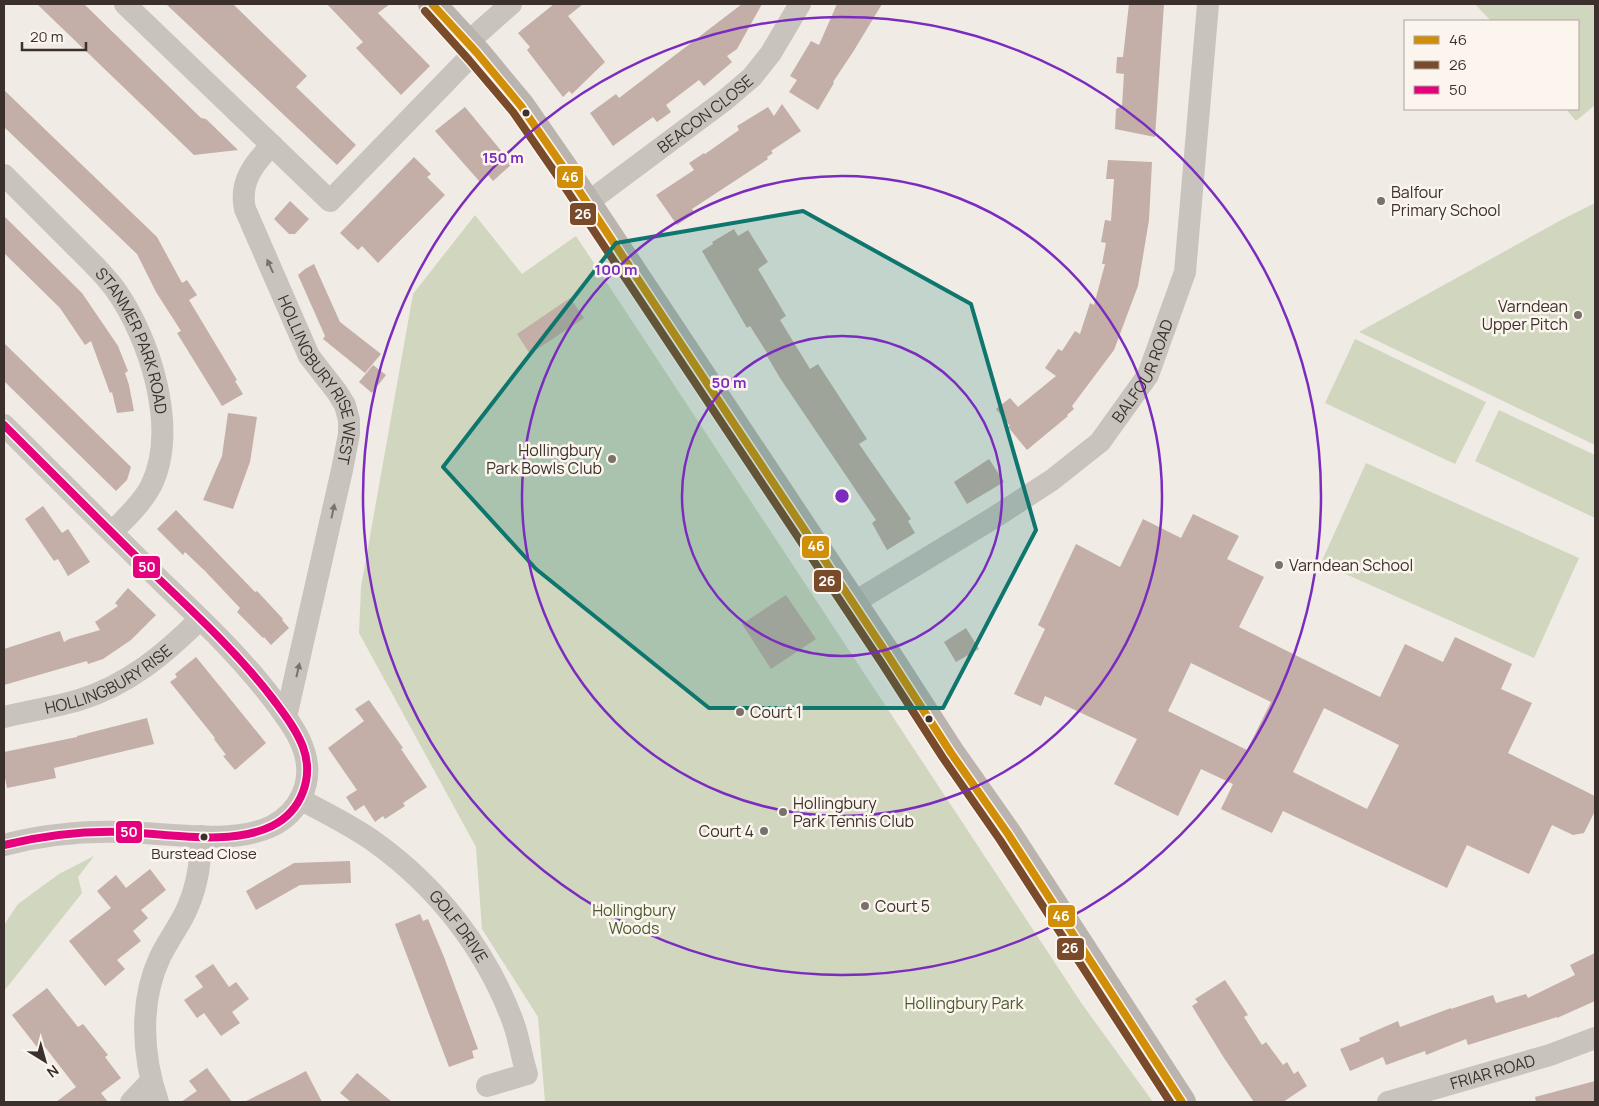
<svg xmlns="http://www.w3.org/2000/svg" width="1599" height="1106" font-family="Manrope,sans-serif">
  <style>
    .green { fill: #d1d6bf }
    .building { fill: #c3afa7; fill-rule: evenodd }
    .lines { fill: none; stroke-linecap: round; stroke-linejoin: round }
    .street { stroke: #c9c3be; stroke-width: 22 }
    .secondary { stroke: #bab3ae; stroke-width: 28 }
    .bus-1-casing { stroke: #fbf5ee; stroke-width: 11 }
    .bus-2-casing { stroke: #fbf5ee; stroke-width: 11 }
    .bus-3-casing { stroke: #fbf5ee; stroke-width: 11 }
    .bus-1 { stroke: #d18e09; stroke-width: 8 }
    .bus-2 { stroke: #7a4b2a; stroke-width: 8 }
    .bus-3 { stroke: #e5007d; stroke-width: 8 }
    .oneway { fill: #7b726d }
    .marked { fill: #0f766e; fill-opacity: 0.2; stroke: #0f766e; stroke-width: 4; stroke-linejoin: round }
    .ring { fill: none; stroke: #7b2cbf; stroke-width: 2.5 }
    .bus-dot { fill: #3b302b; stroke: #fbf5ee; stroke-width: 2 }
    .poi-dot { fill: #7a716c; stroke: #fbf5ee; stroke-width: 2 }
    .labels { text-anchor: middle; stroke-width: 5; stroke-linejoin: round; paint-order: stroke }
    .bus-label { font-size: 15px; fill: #3b302b; stroke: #fbf5ee }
    .street-label { font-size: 16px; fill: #3b302b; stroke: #fbf5ee }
    .poi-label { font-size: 16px; fill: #3b302b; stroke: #fbf5ee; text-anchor: start }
    .park-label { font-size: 16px; fill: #4a5a2e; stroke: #fbf5ee }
    .centre { fill: #7b2cbf; stroke: #fbf5ee; stroke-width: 2.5 }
    .ring-label { font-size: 15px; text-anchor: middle; font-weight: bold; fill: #7b2cbf; stroke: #fbf5ee; stroke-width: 5; stroke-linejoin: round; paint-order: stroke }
    .line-badge { stroke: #fbf5ee; stroke-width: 2 }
    .badge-label { font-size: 14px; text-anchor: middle; font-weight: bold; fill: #fff }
  </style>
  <rect width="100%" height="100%" fill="#f0ebe5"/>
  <!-- green -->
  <g class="green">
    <path d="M 1475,4 L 1595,4 L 1595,105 L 1576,121 L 1566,109 L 1578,109 L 1578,21 L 1491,21 Z"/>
    <path d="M 1595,203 L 1595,445 L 1359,332 L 1563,219 Z"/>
    <path d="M 475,215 L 522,274 L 576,236 L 1082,1004 L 1153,1102 L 545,1102 L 538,1017 L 482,929 L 476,847 L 359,633 L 361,587 L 413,294 Z"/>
    <path d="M 1355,339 L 1486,402 L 1455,464 L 1325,403 Z"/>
    <path d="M 1499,410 L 1595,455 L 1595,518 L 1475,461 Z"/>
    <path d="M 1366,463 L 1579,558 L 1534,658 L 1321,563 Z"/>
    <path d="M 94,856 L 78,877 L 82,893 L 4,991 L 4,925 L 18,904 L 59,874 Z"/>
  </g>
  <!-- building -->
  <g class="building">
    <path d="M 37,4 L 84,4 L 201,118 L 206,119 L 238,150 L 194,155 Z"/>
    <path d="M 166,4 L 233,4 L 307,76 L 296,87 L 356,145 L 337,165 Z"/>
    <path d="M 327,4 L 390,4 L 378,13 L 430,66 L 401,95 L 356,48 L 363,42 Z"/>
    <path d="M 554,4 L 583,4 L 568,16 L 605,62 L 572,94 L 569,91 L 563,97 L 527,50 L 530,47 L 518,33 Z"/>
    <path d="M 742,4 L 762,4 L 737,49 L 727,56 L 732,62 L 704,86 L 699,80 L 666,105 L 671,112 L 657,122 L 653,117 L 613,146 L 590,113 L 616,94 L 619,98 Z"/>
    <path d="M 837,4 L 882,4 L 853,52 L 833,82 L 834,83 L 818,110 L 789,92 L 797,80 L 790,76 L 811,41 L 819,45 Z"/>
    <path d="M 1129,4 L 1164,4 L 1155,137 L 1115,129 L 1116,109 L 1122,106 L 1124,74 L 1116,73 L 1117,57 L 1123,57 Z"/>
    <path d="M 4,90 L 157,237 L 182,283 L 187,280 L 197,295 L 189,300 L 237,380 L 235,381 L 243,394 L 222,406 L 177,333 L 181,331 L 156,292 L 137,254 L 4,127 Z"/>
    <path d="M 782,104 L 801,131 L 771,151 L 773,153 L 767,157 L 768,159 L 692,209 L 695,213 L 677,225 L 656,195 L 694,170 L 689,163 L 704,153 L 705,154 L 739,130 L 737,126 L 768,107 L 774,116 Z"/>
    <path d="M 465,107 L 512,164 L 493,181 L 488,175 L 480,182 L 435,131 Z"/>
    <path d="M 414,157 L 431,174 L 427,177 L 445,195 L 378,263 L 362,246 L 358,250 L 340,233 Z"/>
    <path d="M 1108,160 L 1152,162 L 1149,220 L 1138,286 L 1114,350 L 1072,406 L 1074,409 L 1067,415 L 1068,416 L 1027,450 L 1008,427 L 1010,426 L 996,409 L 1010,398 L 1018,407 L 1056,376 L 1045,368 L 1058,349 L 1062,351 L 1075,331 L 1080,334 L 1090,303 L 1094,305 L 1105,264 L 1102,264 L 1106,243 L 1101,242 L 1105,220 L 1111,221 L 1114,179 L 1106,179 Z"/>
    <path d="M 290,201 L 309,219 L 295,234 L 289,234 L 274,219 Z"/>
    <path d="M 4,216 L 82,293 L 118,346 L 128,371 L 125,373 L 129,385 L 134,411 L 117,413 L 112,392 L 110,393 L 91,341 L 85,345 L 60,308 L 4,253 Z"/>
    <path d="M 734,229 L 738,236 L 748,230 L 768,262 L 758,269 L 786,316 L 780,320 L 810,369 L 818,364 L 867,439 L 859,444 L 911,519 L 908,521 L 915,533 L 887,550 L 872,523 L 876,520 L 780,378 L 767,356 L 769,356 L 750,326 L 747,328 L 702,251 L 713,244 L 712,242 Z"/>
    <path d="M 314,264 L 340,322 L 381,354 L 365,373 L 323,339 L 325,336 L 298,275 L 305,269 Z"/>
    <path d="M 570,298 L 584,318 L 530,354 L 517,334 Z"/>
    <path d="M 4,343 L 131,467 L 127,480 L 116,491 L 4,381 Z"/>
    <path d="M 373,365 L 386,375 L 372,393 L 359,382 Z"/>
    <path d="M 228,413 L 257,417 L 250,462 L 233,509 L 203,500 L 222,456 Z"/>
    <path d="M 989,459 L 1004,482 L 967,504 L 954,482 Z"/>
    <path d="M 43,506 L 62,533 L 68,529 L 90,562 L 68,576 L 58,559 L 54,561 L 25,519 Z"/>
    <path d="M 176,510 L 255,592 L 257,591 L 283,619 L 282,620 L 289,628 L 271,645 L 264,637 L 263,638 L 237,612 L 240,608 L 205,571 L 185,552 L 183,555 L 157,529 Z"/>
    <path d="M 1193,514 L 1239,536 L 1227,559 L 1264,577 L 1239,627 L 1380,697 L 1405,644 L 1443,662 L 1455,637 L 1512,664 L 1501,689 L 1532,703 L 1508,753 L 1595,796 L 1595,811 L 1584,833 L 1573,835 L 1552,825 L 1529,874 L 1467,845 L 1447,888 L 1283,811 L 1272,833 L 1221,809 L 1233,784 L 1201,769 L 1178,816 L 1114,784 L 1137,739 L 1045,696 L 1041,706 L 1014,694 L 1045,629 L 1038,625 L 1076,544 L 1120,567 L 1143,519 L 1181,538 ZM 1191,663 L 1271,702 L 1247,750 L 1168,711 ZM 1324,708 L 1399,745 L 1367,809 L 1293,772 Z"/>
    <path d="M 128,588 L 156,615 L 131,640 L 103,659 L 88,664 L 87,661 L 4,685 L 4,649 L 60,631 L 64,642 L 69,639 L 100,630 L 95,622 L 118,606 L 115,603 Z"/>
    <path d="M 786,595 L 816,639 L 771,669 L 742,624 Z"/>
    <path d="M 966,628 L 979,649 L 956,662 L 944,642 Z"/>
    <path d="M 196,657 L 266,743 L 235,770 L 223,756 L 226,755 L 214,739 L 215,738 L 170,682 L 177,677 L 175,674 Z"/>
    <path d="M 369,700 L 403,748 L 401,749 L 427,787 L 403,803 L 405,806 L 385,819 L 383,816 L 375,822 L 364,805 L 355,811 L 346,797 L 357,790 L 328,748 L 364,721 L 355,709 Z"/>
    <path d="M 147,718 L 154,744 L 54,768 L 56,778 L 7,788 L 4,773 L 4,752 L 77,737 L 77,736 Z"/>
    <path d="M 350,861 L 351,883 L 300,885 L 256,910 L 246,891 L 294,863 Z"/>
    <path d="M 150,869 L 166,890 L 141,910 L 148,918 L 133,931 L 141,941 L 117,960 L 125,969 L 105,986 L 69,941 L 111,908 L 97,891 L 116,875 L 126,888 Z"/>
    <path d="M 420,914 L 423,921 L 428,919 L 444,957 L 478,1049 L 472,1051 L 474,1058 L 449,1067 L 395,924 Z"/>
    <path d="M 1595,953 L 1595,1001 L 1557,1018 L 1557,1017 L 1468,1045 L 1466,1039 L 1426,1055 L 1425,1051 L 1386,1065 L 1383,1057 L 1350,1071 L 1340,1049 L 1360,1041 L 1359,1038 L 1398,1021 L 1400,1027 L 1451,1008 L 1451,1009 L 1493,995 L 1496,1003 L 1526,994 L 1528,998 L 1575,975 L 1570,965 Z"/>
    <path d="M 213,964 L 229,987 L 236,982 L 249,999 L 232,1012 L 240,1023 L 221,1036 L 204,1013 L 197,1018 L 184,1000 L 203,987 L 195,976 Z"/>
    <path d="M 1225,980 L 1248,1015 L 1244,1017 L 1262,1045 L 1266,1042 L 1283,1065 L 1287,1062 L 1294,1074 L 1298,1071 L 1307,1086 L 1283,1102 L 1254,1102 L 1224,1058 L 1192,1006 L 1198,1002 L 1195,999 Z"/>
    <path d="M 47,988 L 78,1027 L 83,1024 L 108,1055 L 105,1057 L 121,1078 L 101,1093 L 108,1102 L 56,1102 L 76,1087 L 45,1047 L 40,1051 L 12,1015 Z"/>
    <path d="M 207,1068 L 232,1102 L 181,1102 L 197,1091 L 189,1081 Z"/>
    <path d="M 306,1071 L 322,1102 L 244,1102 L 289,1080 Z"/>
    <path d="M 357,1073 L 392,1102 L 351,1102 L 340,1093 Z"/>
    <path d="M 1595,1081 L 1595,1102 L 1536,1102 L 1535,1097 Z"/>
  </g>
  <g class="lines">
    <!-- street -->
    <g class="street">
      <path d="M 125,4 L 330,201 L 464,63 L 477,53"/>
      <path d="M 467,43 L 511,4"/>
      <path id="s1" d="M 272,145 C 254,163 239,182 245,209 L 309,356 L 337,392 L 345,405 L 349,420 L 349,434 L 342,470 L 286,717"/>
      <path id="s2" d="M 4,175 C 28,199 52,223 76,247 C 89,260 104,274 115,289 C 150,338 179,429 151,486 C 141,504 126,518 112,532"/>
      <path id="s3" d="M 587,203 L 725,100 L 752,77 L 771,53 L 800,4"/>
      <path d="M 4,425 C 57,478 109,530 162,582 C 203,621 244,660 278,706 C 288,720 299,734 304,751 C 314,781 300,812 272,826 C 231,846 165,832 120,832 C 80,831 42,835 4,845"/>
      <path id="s4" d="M 853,603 L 995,517 L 1052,480 L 1100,442 L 1148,375 L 1185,272 L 1208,4"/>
      <path id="s5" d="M 4,717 C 29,711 55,707 79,700 C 128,685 165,654 200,619"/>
      <path id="s6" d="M 300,799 C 325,813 353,826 376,843 C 437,887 485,948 512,1019 C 519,1036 521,1056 527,1074 L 487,1086"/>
      <path d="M 131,1102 L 151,1081"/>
      <path d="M 158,1102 C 142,1056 139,1002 160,957 C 167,943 176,930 183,917 C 197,891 201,865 201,836"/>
      <path id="s7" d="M 1388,1102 L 1550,1055 L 1595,1038"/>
    </g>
    <!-- secondary -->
    <path class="secondary" d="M 432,4 L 477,53 L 521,106 L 564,168 L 889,657 L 951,753 L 1008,834 L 1182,1102"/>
    <defs>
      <path id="bus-1" d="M 432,4 L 477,53 L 521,106 L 564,168 L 889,657 L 951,753 L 1008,834 L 1182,1102"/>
      <path id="bus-2" d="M 425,11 L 469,60 L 513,112 L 556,174 L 881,662 L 943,758 L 1000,840 L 1170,1102"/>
      <path id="bus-3" d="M 4,425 C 56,477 109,530 162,582 C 201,619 240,656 273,699 C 284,714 296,729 303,747 C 314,777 302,811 272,826 C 229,847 167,833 120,832 C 81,831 42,836 4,845"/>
    </defs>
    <!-- bus-1 casing -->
    <use href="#bus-1" class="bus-1-casing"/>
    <!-- bus-2 casing -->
    <use href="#bus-2" class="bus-2-casing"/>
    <!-- bus-3 casing -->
    <use href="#bus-3" class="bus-3-casing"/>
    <!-- bus-1 -->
    <use href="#bus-1" class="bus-1"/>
    <!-- bus-2 -->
    <use href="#bus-2" class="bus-2"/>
    <!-- bus-3 -->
    <use href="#bus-3" class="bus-3"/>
  </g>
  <!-- one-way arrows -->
  <defs><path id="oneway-solid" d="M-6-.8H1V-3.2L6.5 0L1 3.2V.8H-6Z" transform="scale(1.25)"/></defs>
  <g class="oneway">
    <use href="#oneway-solid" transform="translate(270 266) rotate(-114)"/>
    <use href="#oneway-solid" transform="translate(333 511) rotate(-78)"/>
    <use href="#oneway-solid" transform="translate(298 670) rotate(-77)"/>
  </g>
  <!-- marked area -->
  <path class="marked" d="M 803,211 L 971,304 L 1036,530 L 943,708 L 709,708 L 536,569 L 443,467 L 616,243 Z"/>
  <!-- distance rings -->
  <g class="ring">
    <circle cx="842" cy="496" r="160"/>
    <circle cx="842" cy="496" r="320"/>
    <circle cx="842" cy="496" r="479"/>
  </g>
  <!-- markers -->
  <g class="bus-dot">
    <circle cx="526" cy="113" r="4.5"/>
    <circle cx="929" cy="719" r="4.5"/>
    <circle cx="204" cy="837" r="4.5"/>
  </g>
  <g class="poi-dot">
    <circle cx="1381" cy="201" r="5"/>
    <circle cx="1578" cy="315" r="5"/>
    <circle cx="612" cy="459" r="5"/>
    <circle cx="1279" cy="565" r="5"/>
    <circle cx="740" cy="712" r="5"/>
    <circle cx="783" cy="812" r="5"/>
    <circle cx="764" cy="831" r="5"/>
    <circle cx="865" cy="906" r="5"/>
  </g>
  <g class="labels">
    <!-- bus labels -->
    <g class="bus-label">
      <text x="204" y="859">Burstead Close</text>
    </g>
    <!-- street labels -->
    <g class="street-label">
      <text dy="6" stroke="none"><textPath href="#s3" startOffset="148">BEACON CLOSE</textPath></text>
      <text dy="6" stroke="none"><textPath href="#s2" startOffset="214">STANMER PARK ROAD</textPath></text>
      <text dy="6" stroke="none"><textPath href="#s4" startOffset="379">BALFOUR ROAD</textPath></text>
      <text dy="6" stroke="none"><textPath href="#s1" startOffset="261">HOLLINGBURY RISE WEST</textPath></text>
      <text dy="6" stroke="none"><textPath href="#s5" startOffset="112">HOLLINGBURY RISE</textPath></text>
      <text dy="6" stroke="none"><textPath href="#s6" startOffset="206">GOLF DRIVE</textPath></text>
      <text dy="6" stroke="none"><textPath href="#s7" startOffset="109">FRIAR ROAD</textPath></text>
    </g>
    <!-- poi labels -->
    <g class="poi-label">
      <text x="1391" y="198">Balfour<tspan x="1391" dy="18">Primary School</tspan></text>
      <text x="1568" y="312" text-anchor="end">Varndean<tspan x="1568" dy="18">Upper Pitch</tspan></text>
      <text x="602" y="456" text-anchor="end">Hollingbury<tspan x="602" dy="18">Park Bowls Club</tspan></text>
      <text x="1289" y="571">Varndean School</text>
      <text x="750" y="718">Court 1</text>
      <text x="793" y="809">Hollingbury<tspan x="793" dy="18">Park Tennis Club</tspan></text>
      <text x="754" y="837" text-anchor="end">Court 4</text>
      <text x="875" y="912">Court 5</text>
    </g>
    <!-- park labels -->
    <g class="park-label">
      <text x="634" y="916">Hollingbury<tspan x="634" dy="18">Woods</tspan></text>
      <text x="964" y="1009">Hollingbury Park</text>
    </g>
  </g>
  <circle cx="842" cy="496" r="8" class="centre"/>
  <g class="ring-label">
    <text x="503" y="163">150 m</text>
    <text x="616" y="275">100 m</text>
    <text x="729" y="388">50 m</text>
  </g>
  <g class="line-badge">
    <rect x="556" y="165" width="28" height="24" rx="5" fill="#d18e09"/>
    <rect x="569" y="202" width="28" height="24" rx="5" fill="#7a4b2a"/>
    <rect x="801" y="535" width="29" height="24" rx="5" fill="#d18e09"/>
    <rect x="132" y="555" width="29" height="24" rx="5" fill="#e5007d"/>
    <rect x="813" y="569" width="29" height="24" rx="5" fill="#7a4b2a"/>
    <rect x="115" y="820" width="28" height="24" rx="5" fill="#e5007d"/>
    <rect x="1047" y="904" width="29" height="24" rx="5" fill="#d18e09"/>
    <rect x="1056" y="937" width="29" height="24" rx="5" fill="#7a4b2a"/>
  </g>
  <g class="badge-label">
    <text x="570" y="182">46</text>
    <text x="583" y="219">26</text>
    <text x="816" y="551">46</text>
    <text x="147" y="572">50</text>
    <text x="827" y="586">26</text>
    <text x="129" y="837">50</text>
    <text x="1061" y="921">46</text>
    <text x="1070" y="953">26</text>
  </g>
  <!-- border -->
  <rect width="1599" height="1106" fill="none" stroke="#3b302b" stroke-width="10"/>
  <!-- legend -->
  <rect x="1404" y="20" width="175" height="90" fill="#fbf5ee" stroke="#aea6a0"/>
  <rect x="1414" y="36" width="25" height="8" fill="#d18e09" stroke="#aea6a0"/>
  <text x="1449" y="45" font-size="15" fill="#3b302b">46</text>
  <rect x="1414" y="61" width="25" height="8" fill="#7a4b2a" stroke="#aea6a0"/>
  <text x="1449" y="70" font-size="15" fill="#3b302b">26</text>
  <rect x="1414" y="86" width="25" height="8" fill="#e5007d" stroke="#aea6a0"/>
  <text x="1449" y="95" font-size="15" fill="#3b302b">50</text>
  <!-- north arrow -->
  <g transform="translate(45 1061) rotate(143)" stroke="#fbf5ee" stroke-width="4" paint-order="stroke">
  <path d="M0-4L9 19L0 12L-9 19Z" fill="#3b302b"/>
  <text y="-8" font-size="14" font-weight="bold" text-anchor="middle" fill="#3b302b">N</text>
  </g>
  <!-- scale -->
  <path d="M22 42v8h64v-8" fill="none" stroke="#3b302b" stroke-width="2.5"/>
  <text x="30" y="42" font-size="15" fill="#3b302b" stroke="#fbf5ee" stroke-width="4" paint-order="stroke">20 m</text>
</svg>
